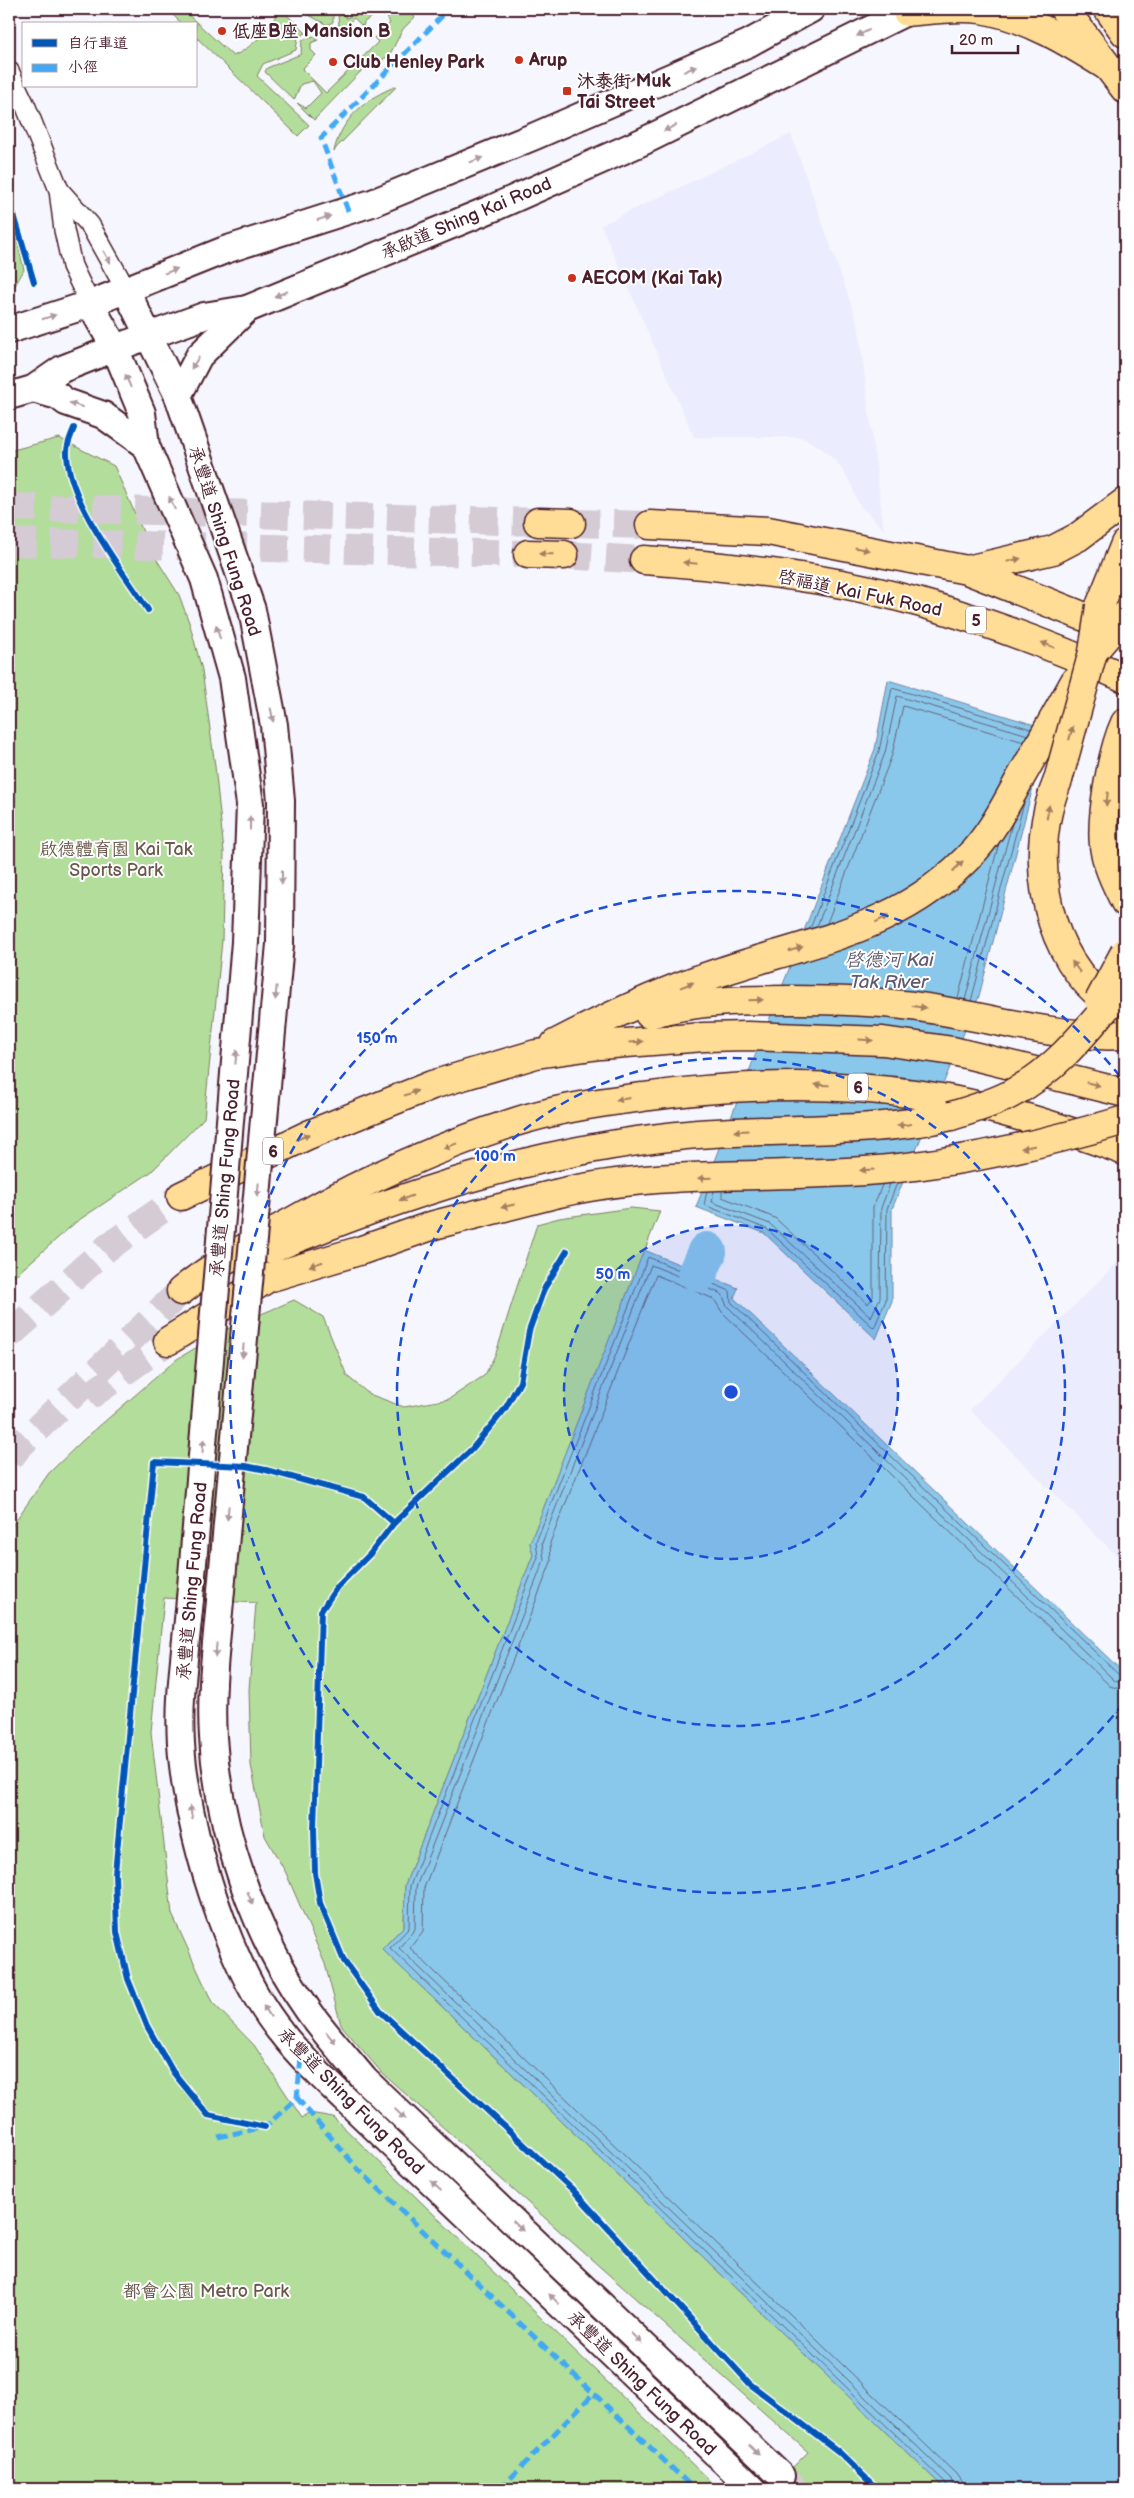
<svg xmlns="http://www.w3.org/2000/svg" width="1134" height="2498" font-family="'Balsamiq Sans','LXGW WenKai TC',sans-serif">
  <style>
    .built { fill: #ebecfd }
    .green { fill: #b3dd9a; stroke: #7e7e62 }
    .water { fill: #8ac8eb; stroke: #70849e }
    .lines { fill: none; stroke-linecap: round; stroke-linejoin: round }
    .shore { stroke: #646378; stroke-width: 1 }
    .river { stroke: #8ac8eb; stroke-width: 40 }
    .secondary-tunnel { stroke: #d4cbd4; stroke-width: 26; stroke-dasharray: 26 13; stroke-linecap: butt }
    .highway-tunnel { stroke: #d4cbd4; stroke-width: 28; stroke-dasharray: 28 14; stroke-linecap: butt }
    .street-casing { stroke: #4a1f2b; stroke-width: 22 }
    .secondary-casing { stroke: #4a1f2b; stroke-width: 30 }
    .highway-casing { stroke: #4a1f2b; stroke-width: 31 }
    .street { stroke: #fff; stroke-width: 19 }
    .secondary { stroke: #fff; stroke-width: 26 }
    .highway { stroke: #ffdd96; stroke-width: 28 }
    .secondary-bridge-casing { stroke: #4a1f2b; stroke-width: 30; stroke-linecap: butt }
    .highway-bridge-casing { stroke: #4a1f2b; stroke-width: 31; stroke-linecap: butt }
    .secondary-bridge { stroke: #fff; stroke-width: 26 }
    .highway-bridge { stroke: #ffdd96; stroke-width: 28 }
    .quiet { stroke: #3fa9f5; stroke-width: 5; stroke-dasharray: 10 5; stroke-linecap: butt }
    .cycleway-casing { stroke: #fff; stroke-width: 9 }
    .cycleway { stroke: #0057b8; stroke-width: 6 }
    .oneway { fill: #ae9aa0 }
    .oneway2 { fill: #a47e60 }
    .ring { fill: none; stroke: #1d4ed8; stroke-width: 2.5; stroke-dasharray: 9 6 }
    .poi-dot { fill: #c8321e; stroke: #fff; stroke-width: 2 }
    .labels { text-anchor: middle; stroke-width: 4; stroke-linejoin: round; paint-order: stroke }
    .shield { fill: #fff; stroke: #80626b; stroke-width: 1 }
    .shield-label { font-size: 16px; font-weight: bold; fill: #4a1f2b }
    .poi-label { font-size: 18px; font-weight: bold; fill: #4a1f2b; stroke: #fff; text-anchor: start }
    .street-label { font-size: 18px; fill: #4a1f2b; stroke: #fff }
    .park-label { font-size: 18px; fill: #6a584c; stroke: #fff }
    .water-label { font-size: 19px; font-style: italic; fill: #605a6e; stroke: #fff }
    .centre { fill: #1d4ed8; stroke: #fff; stroke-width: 2.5 }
    .ring-label { font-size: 15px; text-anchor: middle; font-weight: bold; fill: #1d4ed8; stroke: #fff; stroke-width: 4; stroke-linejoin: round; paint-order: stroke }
  </style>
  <rect width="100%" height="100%" fill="#f6f6fe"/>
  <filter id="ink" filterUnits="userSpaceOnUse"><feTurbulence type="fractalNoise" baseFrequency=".02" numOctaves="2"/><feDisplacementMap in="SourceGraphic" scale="10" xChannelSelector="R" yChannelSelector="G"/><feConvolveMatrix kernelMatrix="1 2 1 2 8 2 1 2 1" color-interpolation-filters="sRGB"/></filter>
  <g filter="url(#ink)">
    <!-- built -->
    <g class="built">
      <path d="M 791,134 L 858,324 L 884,530 L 858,503 L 851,484 L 838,463 L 820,447 L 801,437 L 694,437 L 601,225 Z"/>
      <path d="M 1125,1255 L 1125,1564 L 970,1410 Z"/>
    </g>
    <!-- green -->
    <g class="green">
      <path d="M 167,9 L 182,9 L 233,56 C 250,49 274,27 278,9 L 283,9 L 288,16 L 306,33 L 298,37 L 296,50 L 263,64 L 257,76 L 309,125 L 298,136 L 196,37 L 196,24 L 182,24 Z"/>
      <path d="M 298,9 L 344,9 L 333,13 L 333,22 L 327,25 Z"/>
      <path d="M 359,9 L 406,9 L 415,17 L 403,29 L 390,54 L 380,62 L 366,66 L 314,120 L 297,103 L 306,108 L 321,93 L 313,81 L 301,84 L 294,100 L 265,72 L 267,68 L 301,54 L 302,40 L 313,36 L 318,40 L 311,43 L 311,50 L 316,55 L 302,69 L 326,93 L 378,42 L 374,38 L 390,23 L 383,10 L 364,22 L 363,27 L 354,18 L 341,30 L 326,37 L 325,31 L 339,25 L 338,16 L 345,14 L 346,18 L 359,13 Z"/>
      <path d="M 397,86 L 337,147 L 334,151 C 341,119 367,97 397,86 Z"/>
      <path d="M 9,205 L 24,270 L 13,289 L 9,290 Z"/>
      <path d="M 59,438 L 114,466 L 152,552 L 179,595 L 190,625 L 202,670 L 215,766 L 224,852 L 222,941 L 204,1118 L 151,1172 L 76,1222 L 9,1281 L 9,451 Z"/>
      <path d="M 631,1208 L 660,1211 L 530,1543 L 533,1555 L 405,1885 L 404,1926 L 382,1949 L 945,2489 L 771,2489 L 808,2452 L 382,2073 L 341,2025 L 325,1964 L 286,1873 L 265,1836 L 251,1765 L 249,1690 L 256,1603 L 164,1598 L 151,1732 L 172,1914 L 212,2002 L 254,2045 L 302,2118 L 310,2113 L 333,2117 L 718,2489 L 9,2489 L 9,1530 L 49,1473 L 82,1441 L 177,1359 L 231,1327 L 294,1300 L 323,1317 L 347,1376 L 369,1394 L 404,1407 L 449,1399 L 485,1375 L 496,1353 L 537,1224 L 559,1218 Z"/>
    </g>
    <!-- water -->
    <g class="water">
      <path d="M 888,680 L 1048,729 L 979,996 L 892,1209 L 892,1301 L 876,1339 L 764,1233 L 696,1207 L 875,749 Z"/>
      <path d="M 644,1250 L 738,1288 L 734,1298 L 1125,1674 L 1125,2489 L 945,2489 L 382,1949 L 404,1926 L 405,1885 L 533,1555 L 530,1543 Z"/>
    </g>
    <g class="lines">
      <!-- shore -->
      <g class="shore">
        <path d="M 827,923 L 892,755 L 903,706 L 1024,742"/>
        <path d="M 817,926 L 885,753 L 897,696 L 1028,735"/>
        <path d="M 810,929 L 879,751 L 892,688 L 1031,729"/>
        <path d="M 958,998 L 999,843"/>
        <path d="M 965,1000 L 1012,824"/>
        <path d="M 971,1001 L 1024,803"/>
        <path d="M 707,1191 L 704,1205 L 767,1229 L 874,1328 L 886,1300 L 887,1209 L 897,1183"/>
        <path d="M 714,1191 L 712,1202 L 770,1224 L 871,1317 L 880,1298 L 881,1208 L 890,1184"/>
        <path d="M 722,1191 L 722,1197 L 775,1218 L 868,1304 L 873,1297 L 873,1208 L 882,1185"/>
        <path d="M 948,2489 L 946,2483 L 390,1948 L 409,1928 L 410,1886 L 538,1557 L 536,1542 L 648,1257 L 730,1291 L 731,1302 L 1120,1676 L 1125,1678"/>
        <path d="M 954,2489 L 951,2479 L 399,1948 L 415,1929 L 416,1887 L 544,1560 L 542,1543 L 651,1265 L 722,1294 L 727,1306 L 1115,1681 L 1125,1684"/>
        <path d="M 962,2489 L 961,2481 L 956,2474 L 410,1948 L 423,1931 L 424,1888 L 551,1562 L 550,1543 L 656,1275 L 714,1299 L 722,1312 L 1110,1686 L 1125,1691"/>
      </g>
      <!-- river -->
      <path class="river" d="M 698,1272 L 707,1252"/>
      <!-- secondary-tunnel -->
      <path class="secondary-tunnel" d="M 781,2476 L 796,2489"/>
      <!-- highway-tunnel -->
      <g class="highway-tunnel">
        <path d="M 9,507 L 538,522"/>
        <path d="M 571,523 L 650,525"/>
        <path d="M 9,542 L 528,554"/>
        <path d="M 564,555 L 644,560"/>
        <path d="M 9,1335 L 107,1248 L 181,1196"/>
        <path d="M 88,1397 L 168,1341"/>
        <path d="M 9,1459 L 18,1447 L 181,1291"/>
      </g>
      <defs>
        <g id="street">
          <path d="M 9,71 L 26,107 L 59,190 L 64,230 L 72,266 L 90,304"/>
          <path d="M 59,190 L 90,225 L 125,288"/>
        </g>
        <g id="secondary">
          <path d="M 125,288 L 178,396 L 252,610 L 274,725 L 281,801 L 280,944"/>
          <path d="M 90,304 L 115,348 L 142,413 L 146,446 L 204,579 L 232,678 L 250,804 L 245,942"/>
          <path d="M 9,330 L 90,304 L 225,250 L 372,203 L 535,136 L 749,43 L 811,9"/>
          <path d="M 33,389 L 58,396 L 66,402 L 103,415 L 146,446"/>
          <path d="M 9,396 L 33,389 L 62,369 L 115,348 L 204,316 L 247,309 L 493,208 L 644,141 L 912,9"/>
          <path d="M 178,396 L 199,356 L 247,309"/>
          <path d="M 190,1599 C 186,1646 178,1696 181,1743 C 186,1828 227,1965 280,2031 C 299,2056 323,2078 346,2100 L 753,2489"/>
          <path d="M 220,1601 C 216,1646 210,1692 213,1737 C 218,1829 254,1934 308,2010 C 325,2034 346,2057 365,2080 L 781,2476"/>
        </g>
        <g id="highway">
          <path d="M 1064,9 L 1125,89"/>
          <path d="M 1108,9 L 1125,33"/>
          <path d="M 907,12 C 930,10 957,6 980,9 C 1028,16 1073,45 1113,70"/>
          <path d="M 538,522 L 571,523"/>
          <path d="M 650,525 L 768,531 L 967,570 L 1120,631"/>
          <path d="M 528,554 L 564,555"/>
          <path d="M 644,560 C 703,564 762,571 820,580 C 926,598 1028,635 1125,678"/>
          <path d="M 967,570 L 1053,550 L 1078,537 L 1125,502"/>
          <path d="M 1100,606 L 1125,544"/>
          <path d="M 1125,723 C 1112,751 1099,822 1105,852 C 1109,870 1117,886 1125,902"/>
          <path d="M 1058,780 C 1029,848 1041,943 1098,994 C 1105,1000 1117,1004 1125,1009"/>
          <path d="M 649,1014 C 695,1000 743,1000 791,1000 C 831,1000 872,1001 912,1006 C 983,1015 1053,1039 1125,1035"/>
          <path d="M 555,1044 C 607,1017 661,991 717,973 C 812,941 904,929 975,850 C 995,827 1007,802 1021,777 C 1039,745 1057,713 1075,681"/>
          <path d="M 181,1196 L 308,1135 L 432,1085 L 536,1054 L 600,1045 L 704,1037 L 748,1036 L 883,1041 L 953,1051 L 1125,1093"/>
          <path d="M 270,1249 C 401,1195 535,1151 677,1136 C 768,1126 861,1136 951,1116"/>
          <path d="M 181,1291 C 218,1261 259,1240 300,1217 C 368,1178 440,1146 515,1122 C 556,1109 600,1102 643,1097 C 736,1084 829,1081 923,1095 C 992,1105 1060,1127 1125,1151"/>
          <path d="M 168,1341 L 268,1278 L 362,1250 L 434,1225 L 555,1194"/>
        </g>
      </defs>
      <!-- street casing -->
      <use href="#street" class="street-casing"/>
      <!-- secondary casing -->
      <use href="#secondary" class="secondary-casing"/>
      <!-- highway casing -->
      <use href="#highway" class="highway-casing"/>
      <!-- street -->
      <use href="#street" class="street"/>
      <!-- secondary -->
      <use href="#secondary" class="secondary"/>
      <!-- highway -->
      <use href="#highway" class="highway"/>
      <defs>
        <g id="secondary-bridge">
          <path d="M 190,1599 L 245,942"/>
          <path d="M 220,1601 L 280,944"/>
        </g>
        <g id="highway-bridge">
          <path d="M 1093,652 L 1123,617"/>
          <path d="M 1058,780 L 1093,652 L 1100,606"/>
          <path d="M 1099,1001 L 1125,952"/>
          <path d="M 951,1116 C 971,1110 991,1104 1009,1095 C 1058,1070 1091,1025 1125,985"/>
          <path d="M 555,1194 C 655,1170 763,1178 865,1171 C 954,1165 1040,1145 1125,1120"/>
        </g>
      </defs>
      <!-- secondary-bridge casing -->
      <use href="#secondary-bridge" class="secondary-bridge-casing"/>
      <!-- highway-bridge casing -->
      <use href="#highway-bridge" class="highway-bridge-casing"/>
      <!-- secondary-bridge -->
      <use href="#secondary-bridge" class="secondary-bridge"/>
      <!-- highway-bridge -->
      <use href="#highway-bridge" class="highway-bridge"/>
      <!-- quiet -->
      <g class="quiet">
        <path d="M 348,211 L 321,138 L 449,9"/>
        <path d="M 297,2098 L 358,2169 L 694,2489"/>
        <path d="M 218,2137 L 265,2127 L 297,2098 L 301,2057"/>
        <path d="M 500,2489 L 594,2393"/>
      </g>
      <defs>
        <g id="cycleway">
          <path d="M 9,198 L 34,282"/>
          <path d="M 74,428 C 71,436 66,446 67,454 C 68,501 122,570 148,610"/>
          <path d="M 567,1251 L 544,1289 L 529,1331 L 520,1382 L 505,1409 L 472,1449 L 394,1523 L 370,1554 L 337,1587 L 321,1611 L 314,1829 L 315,1873 L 320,1903 L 344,1961 L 380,2011 L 573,2190 L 750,2384 L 839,2452 L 877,2489"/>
          <path d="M 265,2127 L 208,2115 L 173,2072 L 147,2026 L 128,1979 L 117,1932 L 115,1873 L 154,1462 L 246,1466 L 266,1470 L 364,1497 L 394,1523"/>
        </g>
      </defs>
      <!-- cycleway casing -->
      <use href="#cycleway" class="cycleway-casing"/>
      <!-- cycleway -->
      <use href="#cycleway" class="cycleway"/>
    </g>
    <!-- one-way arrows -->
    <defs><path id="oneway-solid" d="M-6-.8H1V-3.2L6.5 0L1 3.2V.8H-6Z" transform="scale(1.25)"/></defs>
    <g class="oneway">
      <use href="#oneway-solid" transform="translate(863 33) rotate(154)"/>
      <use href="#oneway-solid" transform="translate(690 69) rotate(-24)"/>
      <use href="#oneway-solid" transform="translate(670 128) rotate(154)"/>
      <use href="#oneway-solid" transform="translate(476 160) rotate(-22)"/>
      <use href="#oneway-solid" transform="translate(324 218) rotate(-18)"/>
      <use href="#oneway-solid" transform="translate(107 257) rotate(60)"/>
      <use href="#oneway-solid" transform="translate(171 271) rotate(-21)"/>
      <use href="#oneway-solid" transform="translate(281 294) rotate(157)"/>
      <use href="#oneway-solid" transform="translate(49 317) rotate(-18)"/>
      <use href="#oneway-solid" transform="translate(195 363) rotate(123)"/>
      <use href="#oneway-solid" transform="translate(128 381) rotate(-112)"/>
      <use href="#oneway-solid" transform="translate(76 405) rotate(-162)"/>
      <use href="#oneway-solid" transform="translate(172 503) rotate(-114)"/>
      <use href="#oneway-solid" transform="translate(218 632) rotate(-107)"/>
      <use href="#oneway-solid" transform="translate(272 715) rotate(79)"/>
      <use href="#oneway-solid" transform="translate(250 823) rotate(-90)"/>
      <use href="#oneway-solid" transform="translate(282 877) rotate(90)"/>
      <use href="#oneway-solid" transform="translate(276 993) rotate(95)"/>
      <use href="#oneway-solid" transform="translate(236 1057) rotate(-85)"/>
      <use href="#oneway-solid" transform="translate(258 1190) rotate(95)"/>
      <use href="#oneway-solid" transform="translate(243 1351) rotate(95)"/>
      <use href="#oneway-solid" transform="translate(203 1446) rotate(-85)"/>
      <use href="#oneway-solid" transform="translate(228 1513) rotate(95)"/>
      <use href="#oneway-solid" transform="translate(216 1650) rotate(95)"/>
      <use href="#oneway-solid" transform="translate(191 1812) rotate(-100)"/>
      <use href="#oneway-solid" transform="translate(250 1898) rotate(68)"/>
      <use href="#oneway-solid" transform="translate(267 2011) rotate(-122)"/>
      <use href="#oneway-solid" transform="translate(331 2038) rotate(51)"/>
      <use href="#oneway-solid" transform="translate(400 2114) rotate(44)"/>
      <use href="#oneway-solid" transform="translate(436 2186) rotate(-136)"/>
      <use href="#oneway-solid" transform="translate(518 2226) rotate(44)"/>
      <use href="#oneway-solid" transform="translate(554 2299) rotate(-136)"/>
      <use href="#oneway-solid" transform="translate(636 2338) rotate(44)"/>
      <use href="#oneway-solid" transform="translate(754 2450) rotate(44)"/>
    </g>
    <g class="oneway2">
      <use href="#oneway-solid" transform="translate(862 549) rotate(11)"/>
      <use href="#oneway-solid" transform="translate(546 554) rotate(-178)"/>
      <use href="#oneway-solid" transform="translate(1014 560) rotate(-13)"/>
      <use href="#oneway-solid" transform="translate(690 563) rotate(-174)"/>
      <use href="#oneway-solid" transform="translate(1048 645) rotate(-158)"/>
      <use href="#oneway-solid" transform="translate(1071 733) rotate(-75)"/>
      <use href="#oneway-solid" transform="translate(1107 799) rotate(97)"/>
      <use href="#oneway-solid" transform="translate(1048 812) rotate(-80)"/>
      <use href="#oneway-solid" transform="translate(958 866) rotate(-44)"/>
      <use href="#oneway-solid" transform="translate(882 919) rotate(-26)"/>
      <use href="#oneway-solid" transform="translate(796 949) rotate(-17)"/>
      <use href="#oneway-solid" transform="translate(1076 967) rotate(-127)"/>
      <use href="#oneway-solid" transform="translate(687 985) rotate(-21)"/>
      <use href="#oneway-solid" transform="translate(756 1000) rotate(-1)"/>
      <use href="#oneway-solid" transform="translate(919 1007) rotate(9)"/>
      <use href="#oneway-solid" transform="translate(866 1040) rotate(3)"/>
      <use href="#oneway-solid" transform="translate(636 1042) rotate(-4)"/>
      <use href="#oneway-solid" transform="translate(1093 1084) rotate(14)"/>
      <use href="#oneway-solid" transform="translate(822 1085) rotate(-179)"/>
      <use href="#oneway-solid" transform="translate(411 1093) rotate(-20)"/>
      <use href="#oneway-solid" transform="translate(623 1099) rotate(172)"/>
      <use href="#oneway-solid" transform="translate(904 1125) rotate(173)"/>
      <use href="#oneway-solid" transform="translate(741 1131) rotate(176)"/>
      <use href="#oneway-solid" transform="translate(303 1137) rotate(-25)"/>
      <use href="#oneway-solid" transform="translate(450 1146) rotate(160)"/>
      <use href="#oneway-solid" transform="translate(1028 1147) rotate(168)"/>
      <use href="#oneway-solid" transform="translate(867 1170) rotate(176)"/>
      <use href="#oneway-solid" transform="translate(705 1178) rotate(178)"/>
      <use href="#oneway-solid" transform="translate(406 1198) rotate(161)"/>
      <use href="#oneway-solid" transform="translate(508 1206) rotate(166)"/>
      <use href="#oneway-solid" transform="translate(316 1264) rotate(163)"/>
    </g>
  </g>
  <!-- distance rings -->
  <circle cx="731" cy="1392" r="167" fill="#1d4ed8" fill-opacity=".12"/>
  <g class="ring">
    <circle cx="731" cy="1392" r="167"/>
    <circle cx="731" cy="1392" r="334"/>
    <path d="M1123 1704A501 501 0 1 1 1123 1080"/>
  </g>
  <!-- markers -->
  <g class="poi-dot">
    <circle cx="222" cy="31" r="5"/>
    <circle cx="519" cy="60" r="5"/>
    <circle cx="333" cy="62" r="5"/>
    <rect x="562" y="86" width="10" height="10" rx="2.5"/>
    <circle cx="572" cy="278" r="5"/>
  </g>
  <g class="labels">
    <!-- shield labels -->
    <g class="shield">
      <rect x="966" y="606.5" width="20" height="27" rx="4"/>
      <rect x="848" y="1073.5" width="20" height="27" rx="4"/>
      <rect x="263" y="1137.5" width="20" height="27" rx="4"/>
    </g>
    <g class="shield-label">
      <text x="976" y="626">5</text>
      <text x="858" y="1093">6</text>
      <text x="273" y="1157">6</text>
    </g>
    <!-- poi labels -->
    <g class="poi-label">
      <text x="232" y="37">低座B座 Mansion B</text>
      <text x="529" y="66">Arup</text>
      <text x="343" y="68">Club Henley Park</text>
      <text x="577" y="87">沐泰街 Muk<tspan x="577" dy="21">Tai Street</tspan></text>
      <text x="582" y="284">AECOM (Kai Tak)</text>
    </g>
    <!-- street labels -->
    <g class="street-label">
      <text transform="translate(466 218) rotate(-23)" y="6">承啟道 Shing Kai Road</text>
      <text transform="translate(225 541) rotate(72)" y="6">承豐道 Shing Fung Road</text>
      <text transform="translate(860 593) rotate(12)" y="6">啓福道 Kai Fuk Road</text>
      <text transform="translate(225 1178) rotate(-85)" y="6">承豐道 Shing Fung Road</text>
      <text transform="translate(192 1581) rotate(-85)" y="6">承豐道 Shing Fung Road</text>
      <text transform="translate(351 2101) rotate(45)" y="6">承豐道 Shing Fung Road</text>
      <text transform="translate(642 2383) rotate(44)" y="6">承豐道 Shing Fung Road</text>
    </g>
    <!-- park labels -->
    <g class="park-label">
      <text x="116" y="855">啟德體育園 Kai Tak<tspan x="116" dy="21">Sports Park</tspan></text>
      <text x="206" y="2297">都會公園 Metro Park</text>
    </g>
    <!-- water labels -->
    <g class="water-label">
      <text x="889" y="966">啓德河 Kai<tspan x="889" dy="22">Tak River</tspan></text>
    </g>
  </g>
  <circle cx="731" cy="1392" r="8" class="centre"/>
  <g class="ring-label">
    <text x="377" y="1043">150 m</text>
    <text x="495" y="1161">100 m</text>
    <text x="613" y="1279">50 m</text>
  </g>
  <!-- margin -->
  <rect width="1134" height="2498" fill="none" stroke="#fff" stroke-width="30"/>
  <rect x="15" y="15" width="1104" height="2468" fill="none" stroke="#4a1f2b" stroke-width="2" filter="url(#ink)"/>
  <!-- legend -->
  <rect x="22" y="22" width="175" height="65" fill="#ffffff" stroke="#b7a5aa"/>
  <rect x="32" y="39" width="25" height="8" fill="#0057b8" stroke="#b7a5aa"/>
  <text x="68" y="48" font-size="15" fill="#4a1f2b">自行車道</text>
  <rect x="32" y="64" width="25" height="8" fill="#3fa9f5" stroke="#b7a5aa"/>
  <text x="68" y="72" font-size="15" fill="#4a1f2b">小徑</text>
  <!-- scale -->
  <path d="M952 45v8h66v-8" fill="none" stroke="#4a1f2b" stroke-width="2.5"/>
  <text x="959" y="45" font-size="15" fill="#4a1f2b" stroke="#ffffff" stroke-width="4" paint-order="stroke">20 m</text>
</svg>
